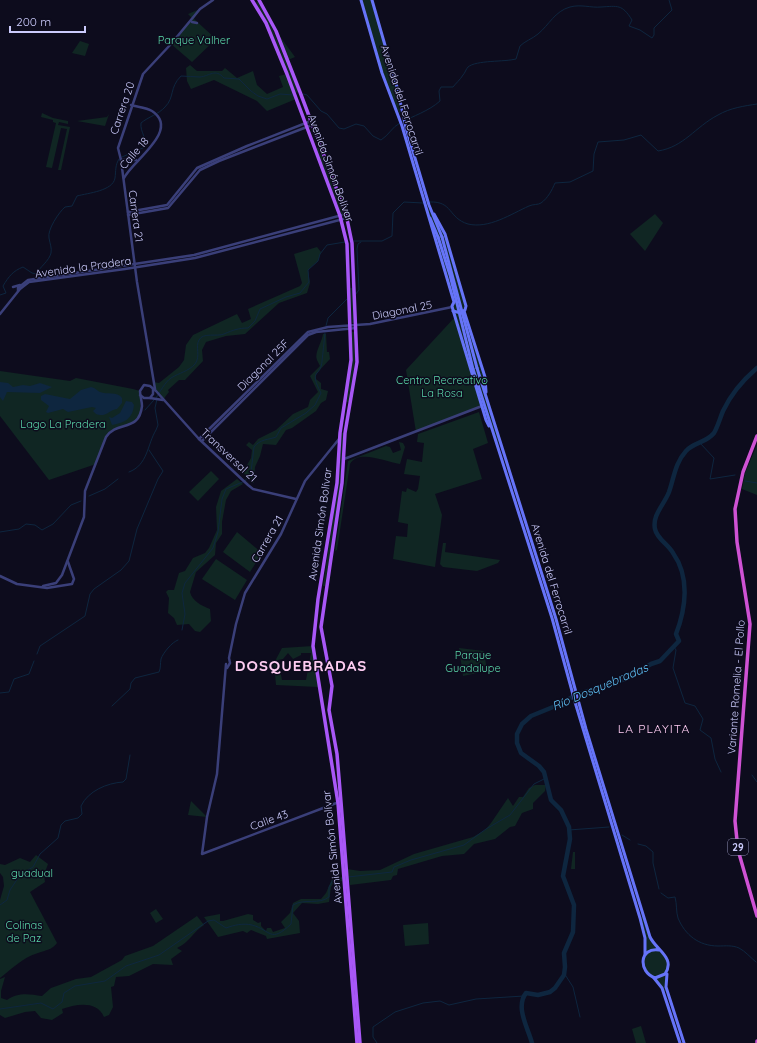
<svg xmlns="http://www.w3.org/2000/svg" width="757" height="1043" font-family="Quicksand,sans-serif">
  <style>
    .green { fill: #102623; fill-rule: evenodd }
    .water { fill: #0e263f }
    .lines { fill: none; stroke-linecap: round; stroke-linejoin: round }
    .stream { stroke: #0e263f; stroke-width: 1 }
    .river { stroke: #0e263f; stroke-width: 4.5 }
    .tertiary { stroke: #3a3f79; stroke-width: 2.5 }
    .secondary { stroke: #6674f8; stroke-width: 3 }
    .primary { stroke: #a857f7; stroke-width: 3.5 }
    .trunk { stroke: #cf52d4; stroke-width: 3.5 }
    .secondary-bridge { stroke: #6674f8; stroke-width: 3 }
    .labels { text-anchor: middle; stroke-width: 3; stroke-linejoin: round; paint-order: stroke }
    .shield { fill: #0d0c1d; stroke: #9292b9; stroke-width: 1 }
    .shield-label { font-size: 10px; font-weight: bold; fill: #cbcbfc }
    .park-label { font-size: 11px; fill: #5bd8aa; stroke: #0d0c1d }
    .street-label { font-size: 11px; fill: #cbcbfc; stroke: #0d0c1d }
    .water-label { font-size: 12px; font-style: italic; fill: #5ec2f7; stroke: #0d0c1d }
    .neighbourhood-label { font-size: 12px; letter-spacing: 1px; fill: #fdccf1; stroke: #0d0c1d }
    .district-label { font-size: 15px; font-weight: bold; letter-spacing: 1px; fill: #fdccf1; stroke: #0d0c1d }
  </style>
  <rect width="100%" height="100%" fill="#0d0c1d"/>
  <!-- green -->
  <g class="green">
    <path d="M 361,0 L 372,0 C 380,27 403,90 400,114 L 388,91 Z"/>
    <path d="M 258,1 L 269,21 L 299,92 L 295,93 L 267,22 L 256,3 Z"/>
    <path d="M 200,9 L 194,19 L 216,39 L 192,62 L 171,44 L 193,19 L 188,14 Z"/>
    <path d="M 276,31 L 295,57 L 288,60 Z"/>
    <path d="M 80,41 L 89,44 L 85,56 L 72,53 Z"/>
    <path d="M 190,65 L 197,71 L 222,71 L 225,68 L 237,78 L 253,71 L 257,85 L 267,94 L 283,87 L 279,76 L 287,74 L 296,99 L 267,111 L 257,101 L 214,80 L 191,89 L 187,81 L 186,68 Z"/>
    <path d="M 42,113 L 53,118 L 68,121 L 68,124 L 59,122 L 58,125 L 70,127 L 61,170 L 58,170 L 67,129 L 61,128 L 52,168 L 46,167 L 56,123 L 53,122 L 53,120 L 41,117 Z"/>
    <path d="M 109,114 L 105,126 L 77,121 L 107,117 Z"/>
    <path d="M 319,147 L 344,215 L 342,216 L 316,148 Z"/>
    <path d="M 427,206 L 445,234 L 465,305 L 464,311 L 485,377 L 487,400 L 498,436 L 499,445 L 486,420 L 482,406 L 416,432 L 406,370 L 455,317 L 453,310 L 454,302 Z"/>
    <path d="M 655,214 L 663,223 L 645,251 L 630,234 Z"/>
    <path d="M 317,247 L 321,252 L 318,261 L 308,270 L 310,283 L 307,293 L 279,303 L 245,334 L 226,336 L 206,342 L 202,350 L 203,361 L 185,380 L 179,380 L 168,390 L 169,392 L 165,397 L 163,401 L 154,388 L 153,382 L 159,383 L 179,367 L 184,360 L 186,345 L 193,335 L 237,314 L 242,323 L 251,319 L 248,309 L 300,286 L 302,283 L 294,254 Z"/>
    <path d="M 350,288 L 353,288 L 354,323 L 352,323 Z"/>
    <path d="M 352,332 L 354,332 L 355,361 L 349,402 L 346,402 L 352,351 Z"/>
    <path d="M 323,334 L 326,334 L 327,352 L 329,352 L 330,359 L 316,374 L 316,379 L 321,383 L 321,389 L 328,391 L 326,400 L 321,403 L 316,411 L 292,428 L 286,430 L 276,445 L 263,444 L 260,456 L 255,467 L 254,483 L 251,483 L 243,472 L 251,458 L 252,450 L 246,445 L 249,442 L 253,445 L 258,439 L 276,430 L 293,414 L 308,407 L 310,400 L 318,392 L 310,376 L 320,366 C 319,364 318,362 317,360 C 314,353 322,342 323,334 Z"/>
    <path d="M 0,371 L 70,381 L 76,378 L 133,389 L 140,391 C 145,440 121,415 106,437 C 101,445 99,456 96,464 L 49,480 L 0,416 Z"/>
    <path d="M 479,412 L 488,443 L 473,449 L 482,479 L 435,494 L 442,515 L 435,567 L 393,559 L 396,536 L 407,537 L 408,524 L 398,522 L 402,491 L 406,492 L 407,488 L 416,492 L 418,489 L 420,476 L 404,474 L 407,459 L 422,462 L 424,443 L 417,442 L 418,434 Z"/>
    <path d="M 341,433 L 344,433 L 341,483 L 325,586 L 323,586 L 338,483 Z"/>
    <path d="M 399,442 L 403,443 L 405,447 L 400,464 C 385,462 359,449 350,464 L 337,550 L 335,551 L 348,461 L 386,446 L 390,447 L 393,453 L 401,450 Z"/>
    <path d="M 757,445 L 757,495 L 742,489 L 745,473 Z"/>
    <path d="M 211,471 L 219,479 L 198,501 L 189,492 Z"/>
    <path d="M 237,479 L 243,484 L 231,491 L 226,500 L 222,522 L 222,534 L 216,543 L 215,555 L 196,572 L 190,592 C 192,601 202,606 210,609 L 211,621 L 200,632 L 195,631 L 189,624 L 177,625 L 174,618 L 168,613 L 169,598 L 166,592 L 168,590 L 174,590 L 179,573 L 185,571 L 193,558 L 205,553 L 209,548 L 217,530 L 216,507 L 221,491 Z"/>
    <path d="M 237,532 L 262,553 L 250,572 L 223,552 Z"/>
    <path d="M 443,543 L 446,543 L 445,552 L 500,560 L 498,563 L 477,571 L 443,567 L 440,564 Z"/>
    <path d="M 216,559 L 247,580 L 235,600 L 202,579 Z"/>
    <path d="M 313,646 L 318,687 L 276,685 L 274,663 L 282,648 ZM 288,653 L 293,659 L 301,655 L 301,653 L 311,653 L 306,680 L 282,680 L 278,660 L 283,659 Z"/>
    <path d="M 459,648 L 484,651 L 487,671 L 463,676 Z"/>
    <path d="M 535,785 L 546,785 L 545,791 L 533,803 L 533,809 L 522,813 L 515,826 L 510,827 L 495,839 L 474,844 L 464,854 L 442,856 L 398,869 L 397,875 L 393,876 L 391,880 L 350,885 L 347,869 L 360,871 L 380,870 L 414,854 L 473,837 L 485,830 L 491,823 L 508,798 L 513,806 L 519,797 L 523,797 L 529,788 Z"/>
    <path d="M 191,801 L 207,817 L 188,815 Z"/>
    <path d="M 573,852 L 575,852 L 575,869 L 571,869 Z"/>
    <path d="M 36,855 L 48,864 L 44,875 L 45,882 L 30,892 L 57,943 C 52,950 46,950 38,953 C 22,958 13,968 0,978 L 0,900 L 4,886 L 3,877 L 0,873 L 0,864 L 5,865 L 20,858 L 30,862 Z"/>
    <path d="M 342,877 L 342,881 L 334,882 L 331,887 L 329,902 L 318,904 L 302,903 L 293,913 L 299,921 L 300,933 L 267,939 L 266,936 L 251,930 L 247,933 L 243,931 L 218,937 L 204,917 L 220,914 L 220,921 L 223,921 L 248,914 L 253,915 L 253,920 L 258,923 L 261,922 L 261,926 L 266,931 L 267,928 L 271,928 L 273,932 L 285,928 L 281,922 L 290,913 L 293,903 L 301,899 L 321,899 L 326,893 L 332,879 Z"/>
    <path d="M 156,909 L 163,919 L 156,923 L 150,913 Z"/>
    <path d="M 197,916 L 204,925 C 193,932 189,943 177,948 L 182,951 L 171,959 L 173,965 L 153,964 L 129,976 L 116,977 L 114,986 L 111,987 L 113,1007 L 109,1015 L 104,1017 C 97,1000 76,1004 62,1009 L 63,1013 L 52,1020 L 41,1018 L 35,1011 L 25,1012 L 5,1018 L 0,1015 L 0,979 L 5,977 L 1,991 L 1,998 L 7,1000 C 18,992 29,994 42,996 L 51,988 L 76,979 L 91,977 L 122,960 L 125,956 L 153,946 Z"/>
    <path d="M 643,916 L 650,937 L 667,959 L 667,991 L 664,992 L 643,968 L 646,941 L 640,918 Z"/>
    <path d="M 428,923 L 429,944 L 405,946 L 403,925 Z"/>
    <path d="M 641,1026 L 646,1043 L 636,1043 L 632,1029 Z"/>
  </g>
  <!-- water -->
  <g class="water">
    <path d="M 0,382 L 8,383 L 13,387 L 23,385 L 30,386 L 40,383 L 52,387 L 40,393 L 7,392 L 3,401 L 0,397 Z"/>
    <path d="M 91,387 C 96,388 96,390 100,392 C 107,395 117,391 122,398 L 122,403 L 117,409 C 109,410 106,418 96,414 L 93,411 L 96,408 L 92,407 L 68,412 L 63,409 L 48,413 L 46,412 L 49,406 L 41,400 L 41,396 L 45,394 L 70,399 L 81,390 Z"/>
    <path d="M 126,401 L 132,402 L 134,405 C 133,418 125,423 112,425 L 109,417 L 112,418 L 120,413 Z"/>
  </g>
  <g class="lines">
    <!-- stream -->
    <g class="stream">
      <path d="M 303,94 L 307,95 L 321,111 L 327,114 L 339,128 L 344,129 L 356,124 L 364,126 L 373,136 L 381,140 C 389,135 392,127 400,123 C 413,116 429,111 440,101 L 439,91 L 441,87 L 453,87 C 456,83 460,80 463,75 C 465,73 466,69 468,67 C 476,60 505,62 516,59 L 520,46 C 525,41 532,39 538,34 C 549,25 555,11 570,7 C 581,4 591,8 601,7 C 618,6 622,4 632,20 L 629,26 L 640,30 L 652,38 L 654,35 L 654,28 L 672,10 L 669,0"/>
      <path d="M 122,157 L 145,147 C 147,138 140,132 141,123 C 148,117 159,114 165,107 C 175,97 169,88 181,76 C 187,76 194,77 200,77 C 210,76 215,68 224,78 L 239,79 L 251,91 L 258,96 L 267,99 L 280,94 L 293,95"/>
      <path d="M 430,202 C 453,201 448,218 468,224 C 489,229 511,214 529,206 C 533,204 538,205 541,203 C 548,198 552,190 555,183 L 570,182 L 593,171 L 594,154 L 598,142 L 624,140 L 641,135 L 658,151 C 684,147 695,127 718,115 C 730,108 744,106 757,104"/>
      <path d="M 354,241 L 382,241 L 392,236 L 393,213 L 404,202 L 423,203"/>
      <path d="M 0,295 L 6,293 L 3,286 C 9,276 13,271 23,267 L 32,273 L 36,274 C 40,267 49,261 51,253 C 52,248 50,244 49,238 C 47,230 59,212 65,207 L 72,206 L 77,196 C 88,193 113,191 115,178 C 116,171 115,165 119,159"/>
      <path d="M 355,295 L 359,290 L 357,249 L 358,244 L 361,242"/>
      <path d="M 326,326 L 328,318 L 347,299"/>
      <path d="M 156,398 C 160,392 165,382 171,378 C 179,373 189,371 195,364 C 201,356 195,347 199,340 C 203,332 217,337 224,334 C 233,330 239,328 248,328 L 255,321 L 260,309 L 286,297 L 300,293 L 309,282 L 308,270 L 318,261 L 320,254 L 327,245 L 345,242"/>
      <path d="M 145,410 L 154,400"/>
      <path d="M 700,443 L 714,458 L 710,479 L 735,475"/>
      <path d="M 129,472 C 148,465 147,445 156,430 L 158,425 L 155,408 L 157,399"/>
      <path d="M 745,481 L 757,483"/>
      <path d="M 89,496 L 105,489 L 118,479"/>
      <path d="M 0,532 L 19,529 L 26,524 L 35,525 L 42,530 L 53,524 L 71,505 L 81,501"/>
      <path d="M 182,630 L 185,614 L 182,593 L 185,583 L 213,548 L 218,532 L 222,499 L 226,489 L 245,481 L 251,472 L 254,447 C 260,439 268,440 276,437 L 281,428 L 306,413 L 315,405 L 321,393 C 308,368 321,378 322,361 C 323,352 324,343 325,333"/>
      <path d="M 674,647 L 676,650 L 673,668 L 685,703 L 695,706 L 703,719 L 700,730 L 711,738 L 715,759 L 721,772"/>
      <path d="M 37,654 L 40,646 L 85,616 L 90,594 L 94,589 L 121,570 L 129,561 L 137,529 L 158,479 L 163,471 L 149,450"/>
      <path d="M 0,693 L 9,692 L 14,679 L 29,674 L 34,661"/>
      <path d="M 112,706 L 130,689 L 131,683 L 135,678 L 159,672 C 161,668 160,664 161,659 C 163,653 172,642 178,640"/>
      <path d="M 752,775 L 757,782"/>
      <path d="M 569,830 L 609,827"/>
      <path d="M 622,835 L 630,840"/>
      <path d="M 638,844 L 646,846 L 653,852 L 653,863 L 659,889"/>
      <path d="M 348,877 L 392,872 L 394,867 L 411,860 L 464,845 L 486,829 L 510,815 L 534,784 L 546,778"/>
      <path d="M 661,893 L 668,898 L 675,897 C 677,904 676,912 678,918 C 685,935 699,946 718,946 C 726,946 732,945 739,948 C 745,951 751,958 756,962"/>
      <path d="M 0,905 L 7,900 L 10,890 L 20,875 L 33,867 L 40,854 L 58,838 L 61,825 L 65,821 L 78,818 L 82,814 L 81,806 C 88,791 107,783 123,782 L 126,779 L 130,755"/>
      <path d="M 564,973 L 573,987 L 580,1017"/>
      <path d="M 0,1009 L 41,1003 L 53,1009 L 62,1002 L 64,993 L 75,986 L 105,981 L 126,966 L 159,955 L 208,921 L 214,920 L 226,928 C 234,925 243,923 252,925 C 271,930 270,944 291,924 L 293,905 C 305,898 319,905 329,897 L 329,887 L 333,880 L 343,878"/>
      <path d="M 377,1043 L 373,1037 L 373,1027 L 395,1012 L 423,1003 L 440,1001 L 449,1005 L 476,999 L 524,996"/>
    </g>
    <!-- river -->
    <path class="river" d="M 532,1043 C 528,1028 515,1007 526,993 L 538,995 L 550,992 L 555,988 L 564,975 L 565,967 L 564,953 L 573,932 L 574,905 L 563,876 L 570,839 L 569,827 L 561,810 L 551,800 L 544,772 L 539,766 L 521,753 L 517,743 L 517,734 L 522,724 L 531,716 L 558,705 L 576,695 L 628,678 L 651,664 L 660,661 L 679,641 L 676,634 C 686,608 690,577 673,553 C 668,544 657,539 655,529 C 652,515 664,505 669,492 C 674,478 675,463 686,451 C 694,442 706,443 714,433 C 718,426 720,418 723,411 C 731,394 743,380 757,368"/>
    <!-- tertiary -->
    <g class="tertiary">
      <path d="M 192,22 L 197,23"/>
      <path d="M 121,160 L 136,160"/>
      <path d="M 124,178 C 132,161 181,130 152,111 C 146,107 137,107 131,105"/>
      <path d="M 128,212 L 167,205 L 197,168 L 247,146 L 311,121"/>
      <path d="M 128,215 L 168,208 L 200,170 L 219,161 L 312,125"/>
      <path d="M 13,287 L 20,285"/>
      <path d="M 18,291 L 18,288 L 28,280 L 194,255 L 346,214"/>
      <path d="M 0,314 L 20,289 L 29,282 L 125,269 L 195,258 L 347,218"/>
      <path d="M 155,389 L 137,282 L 121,160 L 118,148 L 143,74 L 171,44 L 200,9 L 213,0"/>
      <path d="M 140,395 L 144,398 L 150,398 L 153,394 L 153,389"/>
      <path d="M 150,398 L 163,400"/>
      <path d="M 199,439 L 308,332 L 328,327 L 370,324 L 452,307"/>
      <path d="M 202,441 L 308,335 L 316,332 L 356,328"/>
      <path d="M 344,459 L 482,406"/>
      <path d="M 0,576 L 17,584 L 47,588 L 72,584 L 74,579 L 68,562"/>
      <path d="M 43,586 L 56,583 L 62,575 L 84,517 L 85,491 L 106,437 C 117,420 139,433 142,406 C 142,401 140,396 140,391 L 144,385 L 150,386 L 156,391 L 199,439 L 248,485 L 253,489 L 296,499"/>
      <path d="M 226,664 L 217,774 L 207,817 L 202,854 L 339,802"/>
      <path d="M 227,668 L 230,663 L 229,658 L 236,624 L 245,593 L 281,534 L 305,481 L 339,439"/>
    </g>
    <!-- secondary -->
    <g class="secondary">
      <path d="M 361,0 L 382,73 L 402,126 L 454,302 L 452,306 L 453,310 L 486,420 L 489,426"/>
      <path d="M 372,0 L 397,87 L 406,128 L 429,205 L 442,237"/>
      <path d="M 434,214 L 445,234 L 466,306 L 465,310 L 461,313 L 453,311"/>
      <path d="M 430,218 L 438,237"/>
      <path d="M 464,311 L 485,377 L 486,392"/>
      <path d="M 477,368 L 556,619 L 586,729 L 650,937 C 656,950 676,958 665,974 L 655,978 C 638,972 639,947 659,950"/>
      <path d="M 473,369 L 552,618 L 575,702 L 640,918 L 645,938 L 645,954"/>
      <path d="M 667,974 L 666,987 L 684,1043"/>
      <path d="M 654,978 L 662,988 L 680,1043"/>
    </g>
    <!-- primary -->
    <g class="primary">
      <path d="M 252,0 L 266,23 L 287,74 L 340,216 L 347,244 L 351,360 L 340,433 L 337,483 L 318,599 L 313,646 L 338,803 L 357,1043"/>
      <path d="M 259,0 L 276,31 L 300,92 L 346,214 L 352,243 L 357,362 L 345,433 L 342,483 L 321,627 L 332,686 L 329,710 L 337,754 L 341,802 L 360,1043"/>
    </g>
    <!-- trunk -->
    <g class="trunk">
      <path d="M 757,436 L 743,472 L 735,509 L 737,542 L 750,624 L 735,821 L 738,850 L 757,916"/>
      <path d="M 757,1043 L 757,1041"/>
    </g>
    <!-- secondary-bridge -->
    <g class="secondary-bridge">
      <path d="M 438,237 L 450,275 L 473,369"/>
      <path d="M 442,237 L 477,368"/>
    </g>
  </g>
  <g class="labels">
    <!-- shield labels -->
    <rect class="shield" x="728" y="839" width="20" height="16" rx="3"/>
    <g class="shield-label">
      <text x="738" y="851">29</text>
    </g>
    <!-- park labels -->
    <g class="park-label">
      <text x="194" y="44">Parque Valher</text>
      <text x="442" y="384">Centro Recreativo<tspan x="442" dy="13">La Rosa</tspan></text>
      <text x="63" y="428">Lago La Pradera</text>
      <text x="473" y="659">Parque<tspan x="473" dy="13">Guadalupe</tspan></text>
      <text x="32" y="877">guadual</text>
      <text x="24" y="929">Colinas<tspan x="24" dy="13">de Paz</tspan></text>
    </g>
    <!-- street labels -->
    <g class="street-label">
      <text transform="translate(402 100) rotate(72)" y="4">Avenida del Ferrocarril</text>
      <text transform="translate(122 108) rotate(-71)" y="4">Carrera 20</text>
      <text transform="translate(134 153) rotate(-49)" y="4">Calle 18</text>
      <text transform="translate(331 168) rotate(70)" y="4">Avenida Simón Bolívar</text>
      <text transform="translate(136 216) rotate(82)" y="4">Carrera 21</text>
      <text transform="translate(83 267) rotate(-8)" y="4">Avenida la Pradera</text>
      <text transform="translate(402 310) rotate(-11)" y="4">Diagonal 25</text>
      <text transform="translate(263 365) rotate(-45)" y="4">Diagonal 25F</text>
      <text transform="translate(229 455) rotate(43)" y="4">Transversal 21</text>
      <text transform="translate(320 524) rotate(-82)" y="4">Avenida Simón Bolívar</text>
      <text transform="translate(267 539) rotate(-60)" y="4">Carrera 21</text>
      <text transform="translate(552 579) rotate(73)" y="4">Avenida del Ferrocarril</text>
      <text transform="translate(736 687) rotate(-86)" y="4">Variante Romelia - El Pollo</text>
      <text transform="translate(269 820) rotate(-20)" y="4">Calle 43</text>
      <text transform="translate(332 847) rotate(-96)" y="4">Avenida Simón Bolívar</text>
    </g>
    <!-- water labels -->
    <g class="water-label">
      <text transform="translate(600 687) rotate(-23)" y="4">Río Dosquebradas</text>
    </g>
    <!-- neighbourhood labels -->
    <g class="neighbourhood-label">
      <text x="654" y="733">LA PLAYITA</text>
    </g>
    <!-- district labels -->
    <g class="district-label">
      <text x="301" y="671">DOSQUEBRADAS</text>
    </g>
  </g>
  <!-- scale -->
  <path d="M10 26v6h75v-6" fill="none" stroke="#cbcbfc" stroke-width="2"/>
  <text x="16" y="26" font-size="12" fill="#cbcbfc" stroke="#0d0c1d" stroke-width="3" paint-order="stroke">200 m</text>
</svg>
